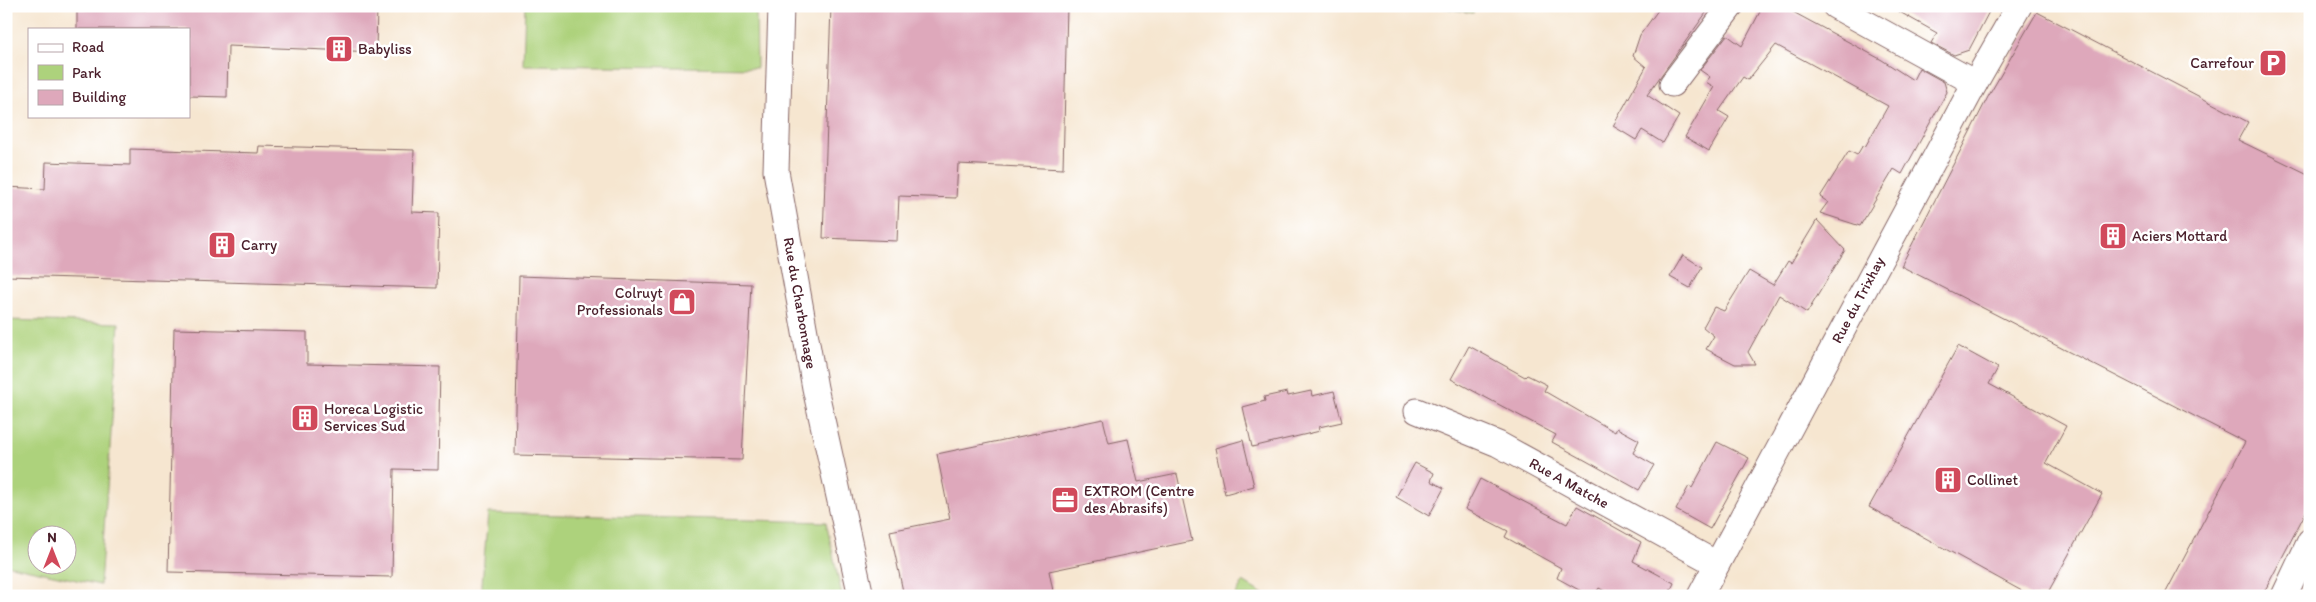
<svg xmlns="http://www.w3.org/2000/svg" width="2316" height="602" font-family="Itim,sans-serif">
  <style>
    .green { fill: #add27c; stroke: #7c7854; fill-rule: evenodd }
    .building { fill: #dea8bb }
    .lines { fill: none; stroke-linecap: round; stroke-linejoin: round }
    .street-casing { stroke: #866565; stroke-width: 27 }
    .street { stroke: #fff; stroke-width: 25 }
    .labels { text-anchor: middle; stroke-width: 5; stroke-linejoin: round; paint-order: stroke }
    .poi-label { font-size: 15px; fill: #4a1f2b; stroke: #fff; text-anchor: start }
    .street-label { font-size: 15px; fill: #4a1f2b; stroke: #fff }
  </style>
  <rect width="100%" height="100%" fill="#fff"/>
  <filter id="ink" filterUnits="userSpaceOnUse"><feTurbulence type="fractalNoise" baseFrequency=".02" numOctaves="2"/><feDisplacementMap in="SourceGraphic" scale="10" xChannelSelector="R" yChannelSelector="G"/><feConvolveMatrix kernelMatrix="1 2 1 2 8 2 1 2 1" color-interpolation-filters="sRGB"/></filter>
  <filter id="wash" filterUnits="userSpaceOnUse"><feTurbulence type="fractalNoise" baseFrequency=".0096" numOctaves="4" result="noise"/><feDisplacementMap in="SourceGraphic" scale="20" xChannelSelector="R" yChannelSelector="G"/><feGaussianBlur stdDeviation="1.12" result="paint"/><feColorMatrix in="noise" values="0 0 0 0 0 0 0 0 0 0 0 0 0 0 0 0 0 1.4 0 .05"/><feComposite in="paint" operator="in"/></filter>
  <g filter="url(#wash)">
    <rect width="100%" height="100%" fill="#f6e6d0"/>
    <!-- green -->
    <g class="green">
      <path d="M 525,6 L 756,6 L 757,68 L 523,65 Z"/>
      <path d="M 1434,6 L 1474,6 L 1473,13 Z"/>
      <path d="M 6,320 L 119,323 L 100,585 L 6,565 ZM 38,534 L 68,534 L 68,564 L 38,564 Z"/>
      <path d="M 488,513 L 826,522 L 842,596 L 481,596 Z"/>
      <path d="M 1243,582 L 1266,596 L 1235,596 Z"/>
    </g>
    <g id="blocks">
      <!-- building -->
      <g class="building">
        <path d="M 165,6 L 377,6 L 376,52 L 228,46 L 227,97 L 189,96 L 189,29 L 77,29 L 77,9 L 165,10 Z"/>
        <path d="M 831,6 L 1067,6 L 1063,169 L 958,164 L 956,198 L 899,196 L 897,241 L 823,238 Z"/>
        <path d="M 1661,6 L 1711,6 L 1647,95 L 1679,116 L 1663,143 L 1642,130 L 1636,140 L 1613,126 L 1646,67 L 1633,56 L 1640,35 Z"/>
        <path d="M 1763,6 L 1782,6 L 1882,60 L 1913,80 L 1919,68 L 1944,82 L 1947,92 L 1902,174 L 1894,169 L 1860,226 L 1820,213 L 1828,202 L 1820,197 L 1849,151 L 1857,155 L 1863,145 L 1865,147 L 1888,106 L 1776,45 L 1748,80 L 1743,77 L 1719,111 L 1729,117 L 1709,151 L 1685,137 L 1714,87 L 1706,82 L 1710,77 L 1700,70 L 1727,35 L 1742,46 Z"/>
        <path d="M 1889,6 L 1992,6 L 1969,50 L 1954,55 L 1931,43 L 1937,33 Z"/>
        <path d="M 2037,12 L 2248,122 L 2238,140 L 2310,175 L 2310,504 L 2262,596 L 2164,596 L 2245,442 L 1901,266 L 1988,97 Z"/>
        <path d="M 259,146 L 414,150 L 412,212 L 439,213 L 437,288 L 6,276 L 6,187 L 45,189 L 46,162 L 130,165 L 130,149 L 258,153 Z"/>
        <path d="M 1817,220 L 1845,250 L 1807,313 L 1779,295 L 1748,352 L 1755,364 L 1735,364 L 1706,349 L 1714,336 L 1703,327 L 1714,307 L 1724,311 L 1749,271 L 1773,285 L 1788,261 L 1791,263 Z"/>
        <path d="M 1683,255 L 1702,267 L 1690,288 L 1670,277 Z"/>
        <path d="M 519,276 L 751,284 L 742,460 L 515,455 Z"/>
        <path d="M 174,329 L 307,332 L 307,364 L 440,367 L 438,470 L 394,469 L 392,577 L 168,572 Z"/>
        <path d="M 1469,346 L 1525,377 L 1527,375 L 1547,385 L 1544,391 L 1615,432 L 1617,428 L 1639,440 L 1633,453 L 1654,465 L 1639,490 L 1552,442 L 1556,435 L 1451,379 Z"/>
        <path d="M 1958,346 L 1998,368 L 1989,384 L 2066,426 L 2046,463 L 2102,494 L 2046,596 L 2031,596 L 1869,507 Z"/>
        <path d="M 1311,391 L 1312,396 L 1334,391 L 1342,422 L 1319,427 L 1320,431 L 1252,447 L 1243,407 L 1265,401 L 1264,397 L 1287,392 L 1288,396 Z"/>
        <path d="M 1103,419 L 1109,443 L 1128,439 L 1138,482 L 1177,474 L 1192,541 L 1049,571 L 1054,596 L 904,596 L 890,531 L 950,519 L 937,454 Z"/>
        <path d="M 1243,440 L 1254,486 L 1225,494 L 1215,448 Z"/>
        <path d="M 1717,442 L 1749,458 L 1710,529 L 1676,510 L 1689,486 L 1692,488 Z"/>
        <path d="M 1415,463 L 1434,473 L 1431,481 L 1444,488 L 1429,516 L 1396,497 Z"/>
        <path d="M 1480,479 L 1567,524 L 1577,506 L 1641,542 L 1633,561 L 1674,583 L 1668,596 L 1613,596 L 1599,588 L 1594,596 L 1590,596 L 1557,578 L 1561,568 L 1505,537 L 1508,531 L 1465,509 Z"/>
      </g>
    </g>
  </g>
  <g filter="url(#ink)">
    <use href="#blocks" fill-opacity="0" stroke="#866565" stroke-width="1"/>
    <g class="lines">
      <defs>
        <g id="street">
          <path d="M 781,6 L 776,171 L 815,388 L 861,596"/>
          <path d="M 1835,6 L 1975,83"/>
          <path d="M 1672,84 L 1731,6"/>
          <path d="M 1417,411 L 1498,444 L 1717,564"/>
          <path d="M 1700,596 L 1975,83 L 2019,6"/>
          <path d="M 2284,596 L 2310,541"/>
        </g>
      </defs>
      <!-- street casing -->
      <use href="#street" class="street-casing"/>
      <!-- street -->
      <use href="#street" class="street"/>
    </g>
  </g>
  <!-- icons -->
  <defs>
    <symbol id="building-square" viewBox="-11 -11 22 22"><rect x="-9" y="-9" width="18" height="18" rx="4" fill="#d1495b" stroke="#fff"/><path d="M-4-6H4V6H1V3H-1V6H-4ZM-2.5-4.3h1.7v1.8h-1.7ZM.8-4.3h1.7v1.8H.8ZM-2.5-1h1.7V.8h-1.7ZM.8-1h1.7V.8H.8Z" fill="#fff"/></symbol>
    <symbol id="parking-square" viewBox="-11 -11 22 22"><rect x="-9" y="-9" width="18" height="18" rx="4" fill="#d1495b" stroke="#fff"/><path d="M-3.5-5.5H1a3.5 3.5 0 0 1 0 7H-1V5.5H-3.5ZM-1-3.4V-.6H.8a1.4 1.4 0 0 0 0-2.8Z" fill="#fff"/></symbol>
    <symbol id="shop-square" viewBox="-11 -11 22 22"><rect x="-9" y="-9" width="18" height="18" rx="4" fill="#d1495b" stroke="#fff"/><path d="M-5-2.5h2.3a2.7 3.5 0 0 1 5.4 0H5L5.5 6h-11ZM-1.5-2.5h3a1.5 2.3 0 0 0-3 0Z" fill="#fff"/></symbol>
    <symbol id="office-square" viewBox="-11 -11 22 22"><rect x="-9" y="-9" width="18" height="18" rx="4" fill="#d1495b" stroke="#fff"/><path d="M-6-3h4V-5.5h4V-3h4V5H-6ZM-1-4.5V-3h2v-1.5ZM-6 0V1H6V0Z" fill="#fff"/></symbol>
  </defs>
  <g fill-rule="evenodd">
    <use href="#building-square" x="323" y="33" width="32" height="32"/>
    <use href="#parking-square" x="2257" y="47" width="32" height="32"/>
    <use href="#building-square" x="2097" y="220" width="32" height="32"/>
    <use href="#building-square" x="206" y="229" width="32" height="32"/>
    <use href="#shop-square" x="666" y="286" width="32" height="32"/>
    <use href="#building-square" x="289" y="402" width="32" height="32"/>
    <use href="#building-square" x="1932" y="464" width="32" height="32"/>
    <use href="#office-square" x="1049" y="484" width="32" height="32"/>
  </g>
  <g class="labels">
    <!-- poi labels -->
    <g class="poi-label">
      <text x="358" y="54">Babyliss</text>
      <text x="2254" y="68" text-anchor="end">Carrefour</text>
      <text x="2132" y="241">Aciers Mottard</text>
      <text x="241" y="250">Carry</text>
      <text x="663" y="298" text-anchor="end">Colruyt<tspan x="663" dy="17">Professionals</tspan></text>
      <text x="324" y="414">Horeca Logistic<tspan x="324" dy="17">Services Sud</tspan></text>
      <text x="1967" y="485">Collinet</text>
      <text x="1084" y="496">EXTROM (Centre<tspan x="1084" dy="17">des Abrasifs)</tspan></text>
    </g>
    <!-- street labels -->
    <g class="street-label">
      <text transform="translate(1858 300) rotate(-62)" y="5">Rue du Trixhay</text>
      <text transform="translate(800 303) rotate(80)" y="5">Rue du Charbonnage</text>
      <text transform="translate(1569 483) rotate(29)" y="5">Rue A Matche</text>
    </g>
  </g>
  <!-- margin -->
  <rect width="2316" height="602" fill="none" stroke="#fff" stroke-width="25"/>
  <!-- legend -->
  <rect x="28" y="28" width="162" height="90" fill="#ffffff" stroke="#b7a5aa"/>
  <rect x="38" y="44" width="25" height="8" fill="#ffffff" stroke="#b7a5aa"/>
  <text x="72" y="52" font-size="15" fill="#4a1f2b">Road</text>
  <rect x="38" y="65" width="25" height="15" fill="#add27c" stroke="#b7a5aa"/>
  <text x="72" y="78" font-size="15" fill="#4a1f2b">Park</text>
  <rect x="38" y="90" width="25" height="15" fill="#dea8bb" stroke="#b7a5aa"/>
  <text x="72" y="102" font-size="15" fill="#4a1f2b">Building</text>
  <!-- north arrow -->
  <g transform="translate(52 550)"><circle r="24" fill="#ffffff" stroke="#b7a5aa"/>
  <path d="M0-4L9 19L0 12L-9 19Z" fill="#d1495b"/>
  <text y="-8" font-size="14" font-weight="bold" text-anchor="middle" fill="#4a1f2b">N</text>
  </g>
</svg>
